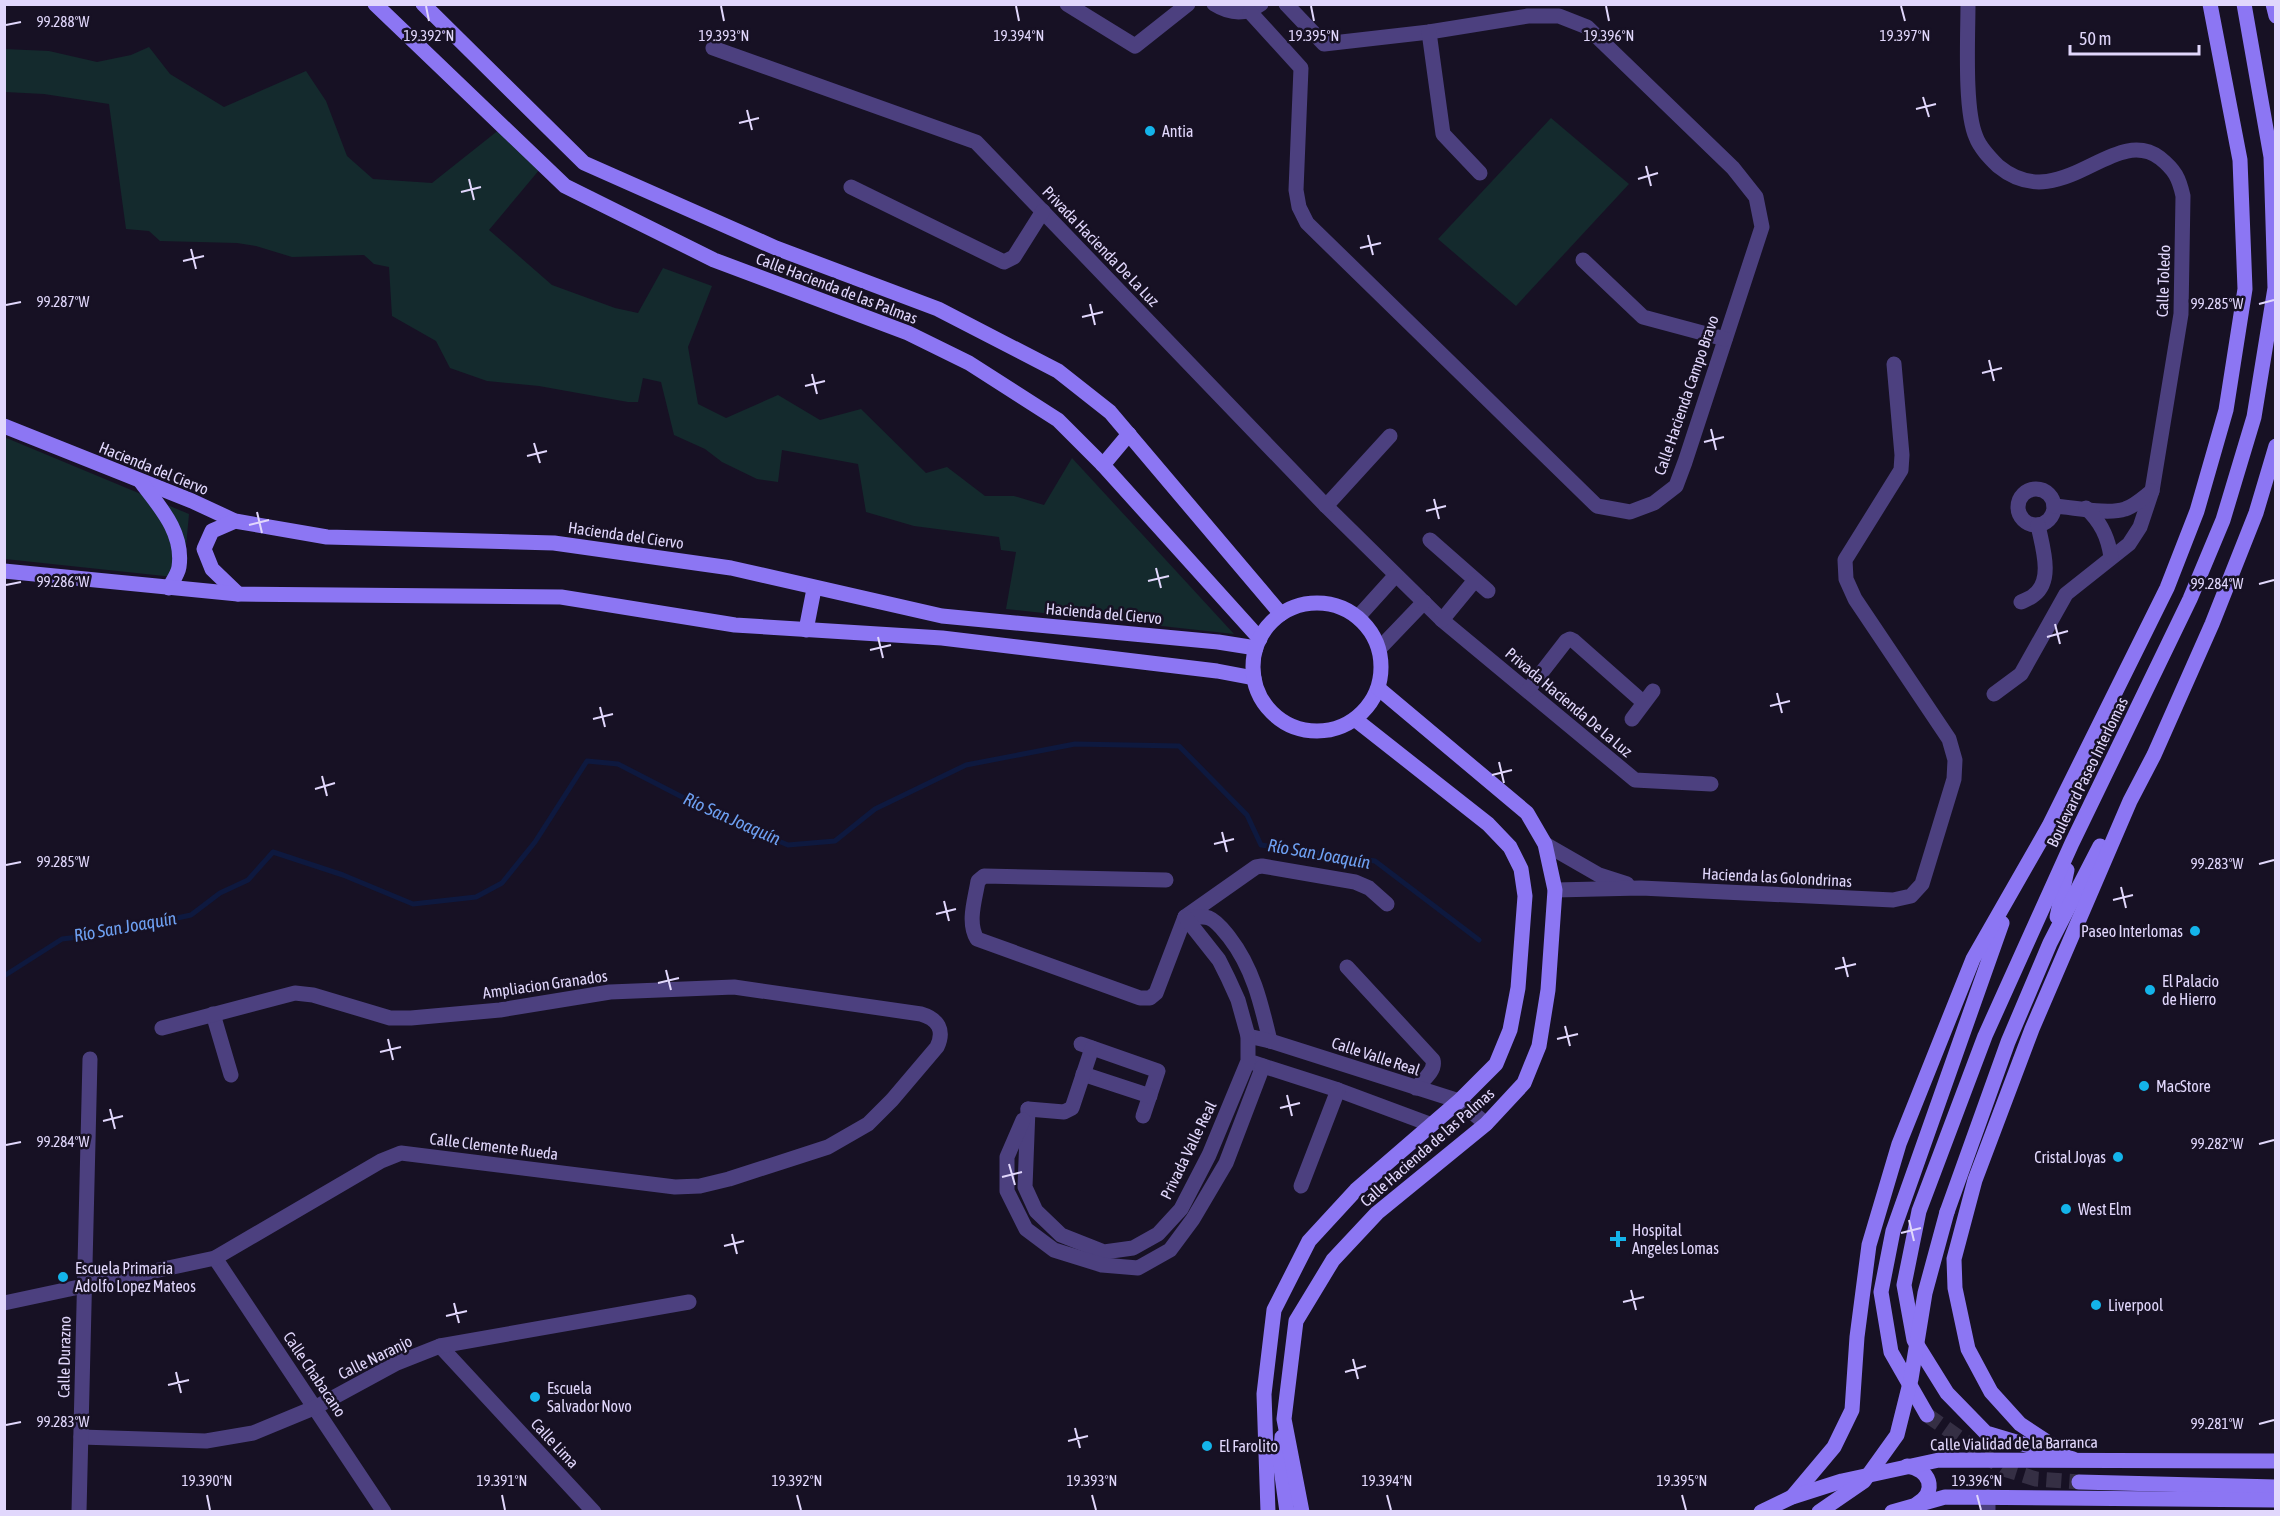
<svg xmlns="http://www.w3.org/2000/svg" width="2280" height="1516" font-family="'Asap Condensed',sans-serif">
  <style>
    .green { fill: #142a2d }
    .lines { fill: none; stroke-linecap: round; stroke-linejoin: round }
    .stream { stroke: #0e193f; stroke-width: 5 }
    .secondary-tunnel { stroke: #352f44; stroke-width: 15; stroke-dasharray: 15 8; stroke-linecap: butt }
    .street { stroke: #4c407f; stroke-width: 15 }
    .secondary { stroke: #8c76f3; stroke-width: 15 }
    .secondary-bridge { stroke: #8c76f3; stroke-width: 15 }
    .ticks { fill: none; stroke: #e1d7fc; stroke-width: 2 }
    .poi-dot { fill: #14b4ea; stroke: #171124; stroke-width: 2 }
    .labels { text-anchor: middle; stroke-width: 5; stroke-linejoin: round; paint-order: stroke }
    .poi-label { font-size: 16px; fill: #e1d7fc; stroke: #171124; text-anchor: start }
    .street-label { font-size: 16px; fill: #e1d7fc; stroke: #171124 }
    .water-label { font-size: 18px; font-style: italic; fill: #6ea0f2; stroke: #171124 }
    .ticks-label { font-size: 15px; text-anchor: middle; fill: #e1d7fc; stroke: #171124; stroke-width: 5; stroke-linejoin: round; paint-order: stroke }
  </style>
  <rect width="100%" height="100%" fill="#171124"/>
  <!-- green -->
  <g class="green">
    <path d="M 149,47 L 170,74 L 224,107 L 306,71 L 326,101 L 347,156 L 373,179 L 432,183 L 500,129 L 540,169 L 489,230 L 552,285 L 615,308 L 638,313 L 663,268 L 712,286 L 688,347 L 698,404 L 726,418 L 778,395 L 820,420 L 861,409 L 926,473 L 947,467 L 985,496 L 1014,496 L 1044,505 L 1072,458 L 1234,634 L 1006,609 L 1016,552 L 1001,550 L 999,537 L 914,526 L 866,512 L 858,464 L 782,450 L 778,482 L 757,479 L 722,462 L 705,449 L 674,435 L 661,382 L 643,378 L 638,402 L 628,402 L 539,386 L 487,381 L 450,368 L 436,341 L 392,316 L 389,267 L 374,264 L 364,255 L 292,257 L 256,246 L 237,243 L 160,241 L 149,231 L 126,229 L 109,104 L 44,94 L 5,92 L 4,49 L 49,51 L 97,62 L 131,55 Z"/>
    <path d="M 1551,118 L 1629,184 L 1516,306 L 1438,239 Z"/>
    <path d="M 4,437 L 189,514 L 183,578 L 5,559 Z"/>
  </g>
  <g class="lines">
    <!-- stream -->
    <path class="stream" d="M 4,976 L 62,939 L 103,934 L 191,915 L 220,893 L 248,880 L 273,852 L 343,875 L 413,904 L 476,897 L 502,883 L 535,842 L 587,761 L 618,764 L 721,817 L 788,845 L 835,841 L 875,809 L 966,765 L 1075,744 L 1179,746 L 1247,815 L 1261,845 L 1375,861 L 1479,940"/>
    <!-- secondary-tunnel -->
    <path class="secondary-tunnel" d="M 1927,1415 L 2004,1469 L 2036,1479 L 2079,1482"/>
    <!-- street -->
    <g class="street">
      <path d="M 1067,4 L 1135,46 L 1188,4"/>
      <path d="M 1214,4 C 1230,14 1246,15 1261,4"/>
      <path d="M 1968,4 C 1968,36 1964,110 1976,137 C 1980,148 1990,158 1998,166 C 2061,218 2113,123 2160,158 C 2175,170 2179,178 2183,196 L 2181,314 L 2152,491 L 2140,527 L 2129,544 L 2066,594 L 2021,674 L 1994,694"/>
      <path d="M 1250,12 L 1301,68 L 1296,190 L 1299,207 L 1307,223 L 1597,506 L 1630,512 L 1654,503 L 1676,486 L 1685,462 L 1762,227 L 1756,197 L 1733,168 L 1587,27 L 1559,16 L 1528,16 L 1429,32 L 1324,44 L 1286,4"/>
      <path d="M 1429,32 L 1443,134 L 1480,173"/>
      <path d="M 713,48 L 976,142 L 1326,506 L 1442,620 L 1635,780 L 1711,784"/>
      <path d="M 851,187 L 1004,262 L 1014,257 L 1043,211"/>
      <path d="M 1583,260 L 1643,317 L 1725,339"/>
      <circle cx="2036" cy="507" r="18"/>
      <path d="M 1326,506 L 1390,436"/>
      <path d="M 2054,506 C 2073,507 2107,515 2125,509 C 2135,506 2144,497 2152,491"/>
      <path d="M 2086,508 C 2101,522 2108,537 2111,557"/>
      <path d="M 1430,540 L 1488,591"/>
      <path d="M 2021,602 C 2025,600 2031,598 2034,595 C 2054,580 2042,546 2038,525"/>
      <path d="M 1358,617 L 1395,576"/>
      <path d="M 1442,620 L 1475,580"/>
      <path d="M 1379,649 L 1424,602"/>
      <path d="M 1528,690 L 1566,641 L 1570,639 L 1574,641 L 1643,702"/>
      <path d="M 1632,719 L 1653,691"/>
      <path d="M 1545,844 L 1599,875 L 1627,884"/>
      <path d="M 1166,880 L 984,876 L 978,881 C 975,900 967,922 977,939 L 1140,998 L 1150,998 L 1156,993 L 1185,917 L 1256,867 L 1262,866 L 1355,882 L 1369,888 L 1387,904"/>
      <path d="M 1555,890 L 1641,888 L 1893,900 L 1911,896 L 1922,884 L 1954,779 L 1955,760 L 1949,739 L 1855,599 L 1846,579 L 1845,560 L 1901,470 L 1902,455 L 1894,364"/>
      <path d="M 1185,917 C 1192,917 1202,916 1209,918 C 1217,921 1224,931 1229,937 C 1253,968 1261,1003 1270,1041"/>
      <path d="M 1347,967 L 1433,1060 C 1436,1071 1423,1080 1416,1088"/>
      <path d="M 213,1014 L 231,1075"/>
      <path d="M 1248,1036 L 1270,1041 L 1459,1101 L 1486,1124"/>
      <path d="M 1081,1044 L 1158,1071 L 1143,1116"/>
      <path d="M 1254,1063 L 1338,1090 L 1432,1125"/>
      <path d="M 1083,1074 L 1150,1096"/>
      <path d="M 1028,1109 L 1025,1187 L 1036,1211 L 1061,1235 L 1104,1252 L 1133,1248 L 1158,1234 L 1181,1209 L 1209,1155 L 1248,1061 L 1248,1036 L 1238,1000 L 1228,978 L 1219,960 L 1185,917"/>
      <path d="M 1028,1109 L 1064,1112 L 1072,1108 L 1092,1048"/>
      <path d="M 1023,1120 L 1007,1157 L 1007,1191 L 1026,1229 L 1054,1250 L 1102,1265 L 1138,1268 L 1170,1250 L 1193,1219 L 1226,1163 L 1263,1066"/>
      <path d="M 1301,1186 L 1338,1090"/>
      <path d="M 215,1258 L 384,1512"/>
      <path d="M 4,1303 L 215,1258 L 381,1161 L 401,1153 L 675,1187 L 700,1186 L 729,1179 L 828,1147 L 868,1124 L 892,1100 L 937,1047 C 945,1030 938,1019 921,1014 L 734,987 L 610,992 L 500,1010 L 411,1018 L 390,1018 L 313,995 L 295,993 L 162,1028"/>
      <path d="M 440,1346 L 594,1512"/>
      <path d="M 81,1437 L 206,1441 L 253,1433 L 316,1407 L 397,1363 L 440,1346 L 689,1302"/>
      <path d="M 1988,1497 L 1988,1512"/>
      <path d="M 79,1512 L 90,1059"/>
    </g>
    <!-- secondary -->
    <g class="secondary">
      <path d="M 375,4 L 565,186 L 714,260 L 908,333 L 969,363 L 1058,420 L 1103,465 L 1260,639"/>
      <path d="M 423,4 L 584,163 L 776,248 L 938,309 L 1058,371 L 1110,412 L 1281,614"/>
      <path d="M 2273,4 L 2276,16"/>
      <path d="M 4,426 L 192,501 L 235,521 L 327,537 L 554,543 L 731,568 L 942,616 L 1218,642 L 1256,648"/>
      <path d="M 1103,465 L 1129,434"/>
      <path d="M 141,482 C 160,507 184,533 179,567 C 178,574 172,582 169,588"/>
      <path d="M 235,521 L 212,531 L 204,549 L 212,569 L 238,594"/>
      <path d="M 4,571 L 238,594 L 561,597 L 735,625 L 942,638 L 1217,671 L 1254,678"/>
      <circle cx="1317" cy="667" r="64"/>
      <path d="M 806,630 L 814,589"/>
      <path d="M 2057,917 L 2067,870"/>
      <path d="M 1947,1212 L 2008,1042 L 2050,943 L 2100,846"/>
      <path d="M 1927,1415 L 1891,1352 L 1881,1292 L 1893,1231 L 2002,923"/>
      <path d="M 1282,1437 L 1280,1461 L 1287,1512"/>
      <path d="M 2058,1449 L 2020,1424 L 1991,1392 L 1968,1349 L 1955,1288 L 1954,1259 L 1975,1180 L 2032,1029 L 2130,801 L 2154,755 L 2212,624 L 2256,513 L 2276,446"/>
      <path d="M 2073,1459 L 1986,1433 L 1947,1393 L 1914,1340 L 1904,1285 L 1919,1211 L 1985,1036 L 2072,843 L 2190,599 L 2223,520 L 2254,417 L 2275,288 L 2271,157 L 2244,4"/>
      <path d="M 1907,1466 C 1930,1469 1938,1491 1917,1504"/>
      <path d="M 2079,1482 L 2276,1487"/>
      <path d="M 1792,1497 L 1834,1447 L 1852,1410 L 1857,1337 L 1869,1245 L 1899,1144 L 1973,959 L 2049,826 L 2167,588 L 2197,511 L 2226,410 L 2245,289 L 2240,160 L 2210,4"/>
      <path d="M 1268,1512 L 1264,1394 L 1274,1310 L 1309,1241 L 1356,1190 L 1459,1101 L 1496,1064 L 1510,1030 L 1518,988 L 1525,896 L 1521,869 L 1510,847 L 1488,824 L 1356,720"/>
      <path d="M 1302,1512 L 1284,1419 L 1296,1321 L 1333,1260 L 1377,1213 L 1486,1124 L 1524,1083 L 1539,1046 L 1548,990 L 1555,890 L 1545,844 L 1527,813 L 1378,688"/>
      <path d="M 1761,1512 L 1792,1497 L 1842,1481 L 1939,1460 L 2276,1461"/>
      <path d="M 1892,1512 L 1945,1497 L 2276,1500"/>
    </g>
    <!-- secondary-bridge -->
    <path class="secondary-bridge" d="M 1819,1512 L 1864,1481 L 1897,1435 L 1911,1379 L 1925,1293 L 1947,1212"/>
  </g>
  <!-- ticks -->
  <path class="ticks" d="M 426,6 L 429,21M 721,6 L 724,21M 1016,6 L 1019,21M 1311,6 L 1314,21M 1606,6 L 1609,21M 1901,6 L 1905,21M 6,25 L 21,22M 1923,97 L 1929,117M 1916,109 L 1936,104M 747,110 L 752,130M 739,123 L 759,118M 1646,166 L 1651,186M 469,179 L 474,200M 1638,179 L 1658,173M 461,192 L 481,187M 1368,235 L 1373,255M 1360,248 L 1381,243M 191,249 L 196,269M 183,261 L 204,256M 1090,304 L 1095,325M 2259,304 L 2274,300M 6,305 L 21,302M 1082,317 L 1103,312M 1989,360 L 1994,381M 1982,373 L 2002,368M 812,374 L 817,394M 805,386 L 825,381M 1711,429 L 1716,450M 1704,442 L 1724,437M 534,443 L 540,463M 527,456 L 547,451M 1434,499 L 1439,519M 1426,511 L 1446,506M 257,512 L 262,533M 249,525 L 269,520M 1156,568 L 1161,588M 1148,581 L 1169,576M 2259,584 L 2274,580M 6,585 L 21,582M 2055,624 L 2060,644M 878,637 L 883,658M 2047,637 L 2068,631M 870,650 L 891,645M 1777,693 L 1782,713M 1770,706 L 1790,701M 600,707 L 605,727M 593,719 L 613,714M 1499,762 L 1504,783M 1492,775 L 1512,770M 322,776 L 327,796M 315,789 L 335,783M 1222,832 L 1227,852M 1214,844 L 1234,839M 2259,864 L 2274,860M 6,865 L 21,862M 2121,887 L 2126,908M 2113,900 L 2133,895M 944,901 L 949,921M 936,914 L 956,909M 1843,957 L 1848,977M 1835,969 L 1856,964M 666,970 L 671,990M 658,983 L 679,978M 1565,1026 L 1570,1046M 388,1039 L 393,1060M 1557,1039 L 1578,1034M 380,1052 L 401,1047M 1287,1095 L 1292,1116M 1280,1108 L 1300,1103M 110,1109 L 115,1129M 103,1121 L 123,1116M 2259,1144 L 2274,1140M 6,1145 L 21,1142M 1009,1164 L 1015,1185M 1002,1177 L 1022,1172M 1909,1220 L 1914,1241M 1901,1233 L 1921,1228M 732,1234 L 737,1254M 724,1246 L 744,1241M 1631,1290 L 1636,1310M 1623,1302 L 1644,1297M 454,1303 L 459,1323M 446,1316 L 467,1311M 1353,1359 L 1358,1379M 176,1372 L 181,1393M 1345,1372 L 1366,1366M 168,1385 L 189,1380M 2259,1424 L 2274,1420M 6,1425 L 21,1422M 1075,1428 L 1080,1448M 1068,1441 L 1088,1436M 207,1495 L 210,1510M 502,1495 L 505,1510M 797,1495 L 801,1510M 1092,1495 L 1096,1510M 1387,1495 L 1391,1510M 1682,1495 L 1686,1510M 1977,1495 L 1981,1510"/>
  <!-- markers -->
  <g class="poi-dot">
    <circle cx="1150" cy="131" r="6"/>
    <circle cx="2195" cy="931" r="6"/>
    <circle cx="2150" cy="990" r="6"/>
    <circle cx="2144" cy="1086" r="6"/>
    <circle cx="2118" cy="1157" r="6"/>
    <circle cx="2066" cy="1209" r="6"/>
    <path d="M1615 1230h6v6h6v6h-6v6h-6v-6h-6v-6h6z"/>
    <circle cx="63" cy="1277" r="6"/>
    <circle cx="2096" cy="1305" r="6"/>
    <circle cx="535" cy="1397" r="6"/>
    <circle cx="1207" cy="1446" r="6"/>
  </g>
  <g class="labels">
    <!-- poi labels -->
    <g class="poi-label">
      <text x="1162" y="137">Antia</text>
      <text x="2183" y="937" text-anchor="end">Paseo Interlomas</text>
      <text x="2162" y="987">El Palacio<tspan x="2162" dy="18">de Hierro</tspan></text>
      <text x="2156" y="1092">MacStore</text>
      <text x="2106" y="1163" text-anchor="end">Cristal Joyas</text>
      <text x="2078" y="1215">West Elm</text>
      <text x="1632" y="1236">Hospital<tspan x="1632" dy="18">Angeles Lomas</tspan></text>
      <text x="75" y="1274">Escuela Primaria<tspan x="75" dy="18">Adolfo Lopez Mateos</tspan></text>
      <text x="2108" y="1311">Liverpool</text>
      <text x="547" y="1394">Escuela<tspan x="547" dy="18">Salvador Novo</tspan></text>
      <text x="1219" y="1452">El Farolito</text>
    </g>
    <!-- street labels -->
    <g class="street-label">
      <text transform="translate(1101 246) rotate(46)" y="6">Privada Hacienda De La Luz</text>
      <text transform="translate(2163 281) rotate(-88)" y="6">Calle Toledo</text>
      <text transform="translate(837 288) rotate(21)" y="6">Calle Hacienda de las Palmas</text>
      <text transform="translate(1686 395) rotate(-71)" y="6">Calle Hacienda Campo Bravo</text>
      <text transform="translate(154 468) rotate(22)" y="6">Hacienda del Ciervo</text>
      <text transform="translate(626 535) rotate(8)" y="6">Hacienda del Ciervo</text>
      <text transform="translate(1104 613) rotate(5)" y="6">Hacienda del Ciervo</text>
      <text transform="translate(1569 702) rotate(40)" y="6">Privada Hacienda De La Luz</text>
      <text transform="translate(2087 772) rotate(-64)" y="6">Boulevard Paseo Interlomas</text>
      <text transform="translate(1777 877) rotate(3)" y="6">Hacienda las Golondrinas</text>
      <text transform="translate(545 984) rotate(-8)" y="6">Ampliacion Granados</text>
      <text transform="translate(1376 1056) rotate(18)" y="6">Calle Valle Real</text>
      <text transform="translate(494 1146) rotate(7)" y="6">Calle Clemente Rueda</text>
      <text transform="translate(1427 1147) rotate(-41)" y="6">Calle Hacienda de las Palmas</text>
      <text transform="translate(1188 1150) rotate(-64)" y="6">Privada Valle Real</text>
      <text transform="translate(64 1357) rotate(-89)" y="6">Calle Durazno</text>
      <text transform="translate(375 1357) rotate(-26)" y="6">Calle Naranjo</text>
      <text transform="translate(315 1374) rotate(56)" y="6">Calle Chabacano</text>
      <text transform="translate(555 1443) rotate(47)" y="6">Calle Lima</text>
      <text transform="translate(2014 1443) rotate(-1)" y="6">Calle Vialidad de la Barranca</text>
    </g>
    <!-- water labels -->
    <g class="water-label">
      <text transform="translate(732 819) rotate(24)" y="6">Río San Joaquín</text>
      <text transform="translate(1319 854) rotate(10)" y="6">Río San Joaquín</text>
      <text transform="translate(125 927) rotate(-10)" y="6">Río San Joaquín</text>
    </g>
  </g>
  <g class="ticks-label">
    <text x="63" y="27">99.288°W</text>
    <text x="1905" y="41">19.397°N</text>
    <text x="429" y="41">19.392°N</text>
    <text x="724" y="41">19.393°N</text>
    <text x="1019" y="41">19.394°N</text>
    <text x="1314" y="41">19.395°N</text>
    <text x="1609" y="41">19.396°N</text>
    <text x="63" y="307">99.287°W</text>
    <text x="2217" y="309">99.285°W</text>
    <text x="63" y="587">99.286°W</text>
    <text x="2217" y="589">99.284°W</text>
    <text x="63" y="867">99.285°W</text>
    <text x="2217" y="869">99.283°W</text>
    <text x="63" y="1147">99.284°W</text>
    <text x="2217" y="1149">99.282°W</text>
    <text x="63" y="1427">99.283°W</text>
    <text x="2217" y="1429">99.281°W</text>
    <text x="207" y="1486">19.390°N</text>
    <text x="502" y="1486">19.391°N</text>
    <text x="797" y="1486">19.392°N</text>
    <text x="1092" y="1486">19.393°N</text>
    <text x="1387" y="1486">19.394°N</text>
    <text x="1682" y="1486">19.395°N</text>
    <text x="1977" y="1486">19.396°N</text>
  </g>
  <!-- border -->
  <rect width="2280" height="1516" fill="none" stroke="#e1d7fc" stroke-width="12"/>
  <!-- scale -->
  <path d="M2070 45v9h129v-9" fill="none" stroke="#e1d7fc" stroke-width="3"/>
  <text x="2079" y="45" font-size="18" fill="#e1d7fc" stroke="#171124" stroke-width="4.5" paint-order="stroke">50 m</text>
</svg>
